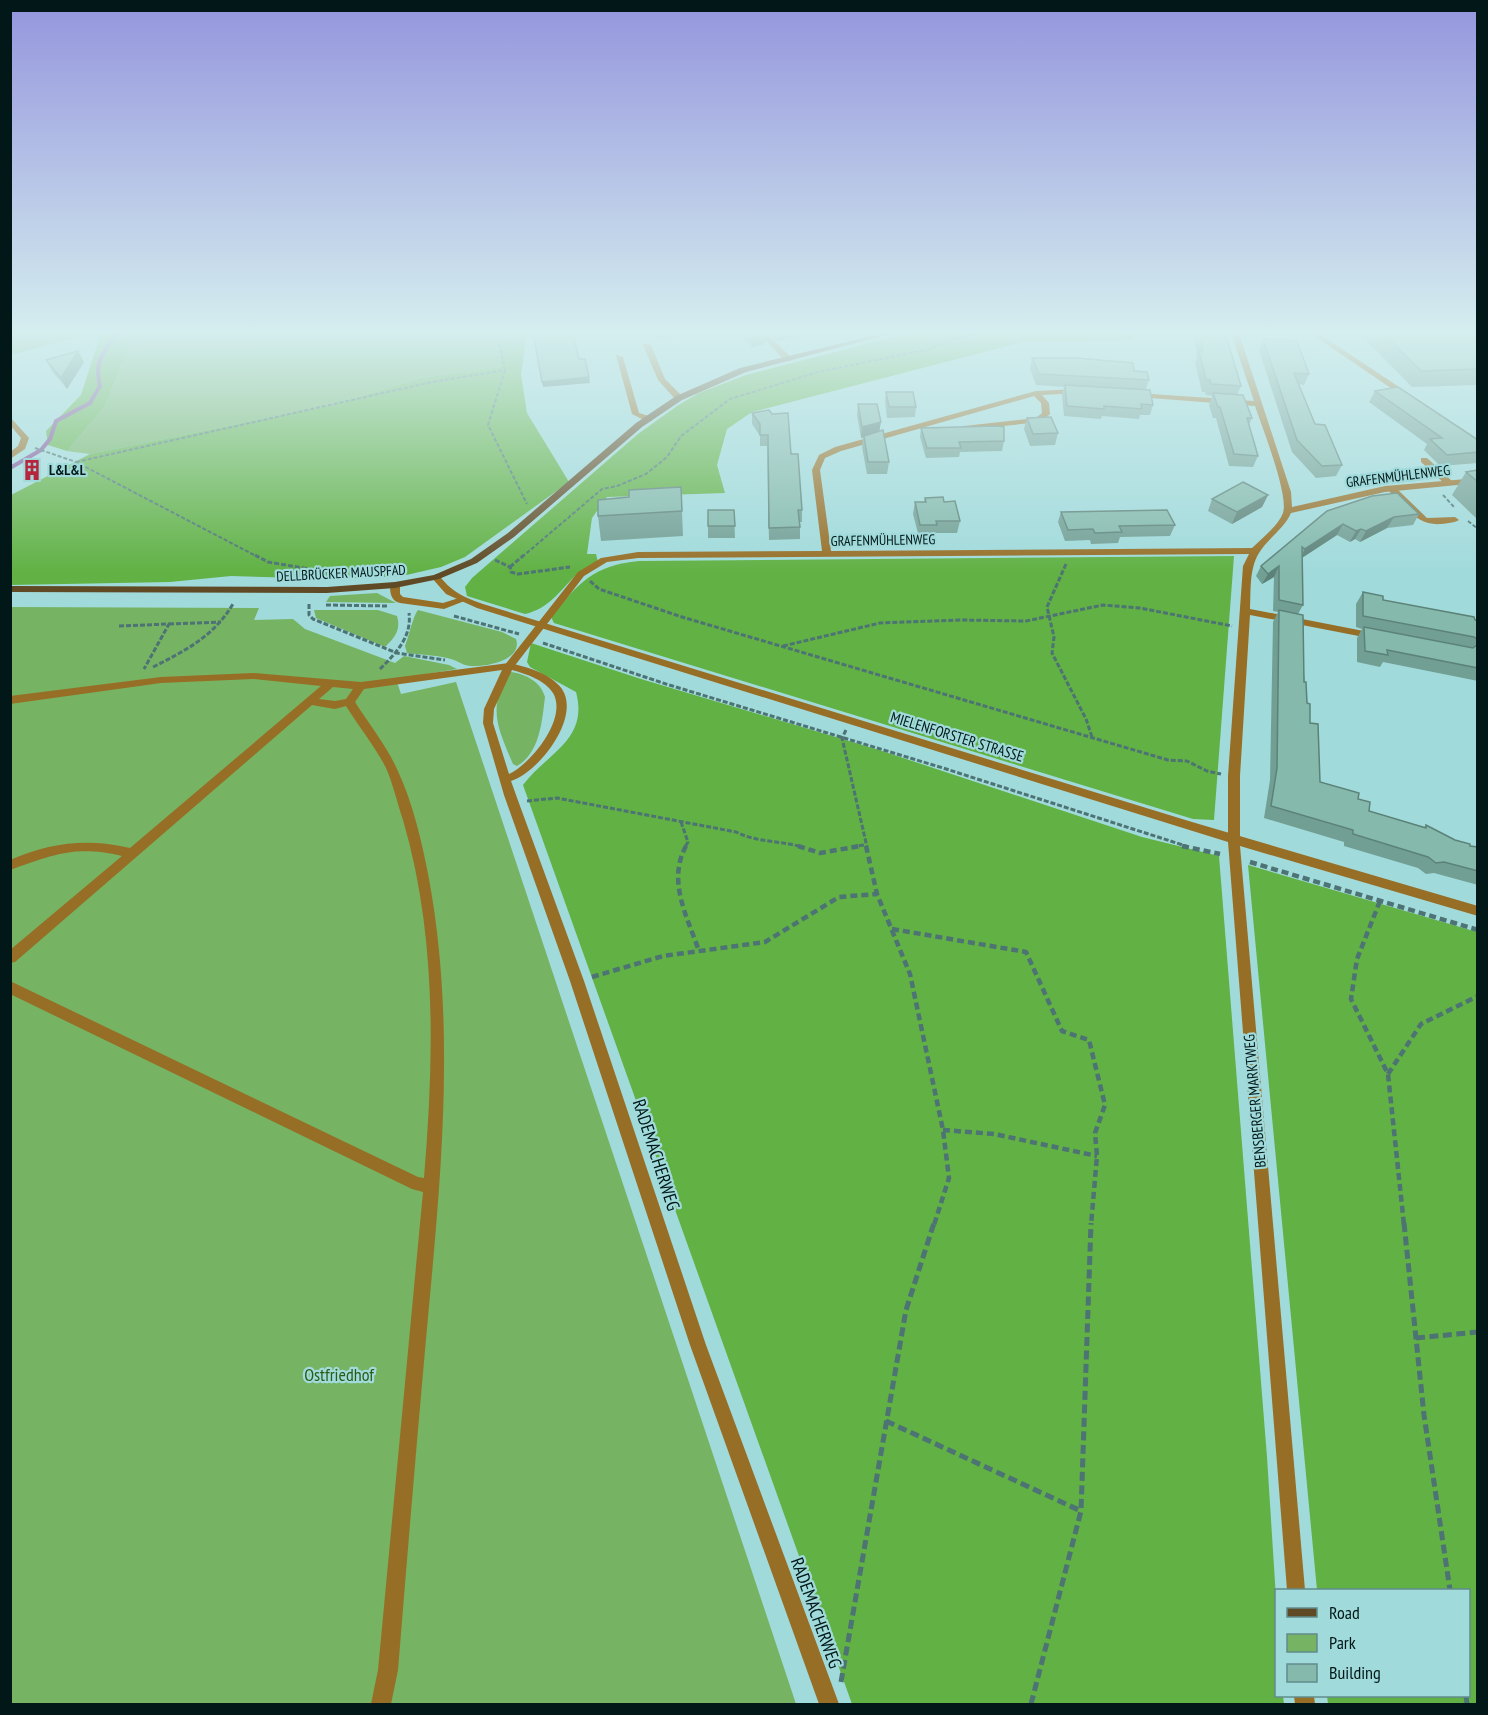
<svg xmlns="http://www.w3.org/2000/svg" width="1488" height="1715" font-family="'PT Sans Narrow',sans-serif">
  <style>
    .green { fill: #76b362 }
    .forest { fill: #61b144 }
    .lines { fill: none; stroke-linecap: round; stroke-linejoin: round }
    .stream { stroke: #804f96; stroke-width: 4 }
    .path-far3 { stroke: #4d7374; stroke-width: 2; stroke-dasharray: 4 2; stroke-linecap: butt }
    .path-far2 { stroke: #4d7374; stroke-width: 3; stroke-dasharray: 5 2; stroke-linecap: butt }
    .path-far1 { stroke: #4d7374; stroke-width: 4.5; stroke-dasharray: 7 4; stroke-linecap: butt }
    .path { stroke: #4d7374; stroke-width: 5; stroke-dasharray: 9 4.5; stroke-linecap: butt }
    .service { fill: #976e26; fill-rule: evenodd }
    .minor { fill: #976e26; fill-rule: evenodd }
    .tertiary { fill: #976e26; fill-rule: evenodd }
    .secondary { fill: #604a25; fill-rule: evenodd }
    .wall { fill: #729f94 }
    .shaded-wall { fill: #5c8278 }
    .building { fill: #84b9ac; stroke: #5c8278; stroke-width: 1.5 }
    .labels { text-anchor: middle; stroke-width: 4.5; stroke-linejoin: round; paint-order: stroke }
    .far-poi-label { font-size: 14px; font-weight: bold; fill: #021818; stroke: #a1dadb; text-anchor: start }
    .far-street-label { font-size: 14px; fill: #021818; stroke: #a1dadb }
    .street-label { font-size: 15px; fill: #021818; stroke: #a1dadb }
    .near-street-label { font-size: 18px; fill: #021818; stroke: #a1dadb }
    .near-park-label { font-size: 18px; fill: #295c13; stroke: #a1dadb }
  </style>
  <rect width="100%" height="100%" fill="#a1dadb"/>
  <!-- green -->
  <g class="green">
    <path d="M 11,333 L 94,333 L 11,355 Z"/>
    <path d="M 134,333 L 500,333 L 502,367 L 421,378 L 336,404 L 90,454 L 67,451 L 105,406 Z"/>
    <path d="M 377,593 L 396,603 L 326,602 L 330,596 Z"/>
    <path d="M 11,607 L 259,608 L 254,620 L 293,619 L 305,629 L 395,663 L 404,656 L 449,665 L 457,669 L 396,679 L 401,694 L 456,682 L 796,1704 L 11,1704 Z"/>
    <path d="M 314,610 L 378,610 L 397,616 C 401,630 395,637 385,647 L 316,618 Z"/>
    <path d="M 418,610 L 502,632 L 516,639 C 523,660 486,667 471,666 C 465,666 459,662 454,660 C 439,655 422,655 407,653 L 405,646 C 409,636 413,616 418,610 Z"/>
    <path d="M 511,672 C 526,674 541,682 545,697 C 542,721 540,753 517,766 L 513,764 C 498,729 486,706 511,672 Z"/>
  </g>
  <!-- forest -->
  <g class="forest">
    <path d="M 101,333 L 134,333 L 105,406 L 67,451 L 48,445 L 46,431 L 81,395 Z"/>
    <path d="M 500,333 L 527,333 L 521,375 L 527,413 L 569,482 L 465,557 L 441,567 L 402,576 L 336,579 L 231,576 L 170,582 L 11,585 L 11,495 L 90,454 L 336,404 L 421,378 L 501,367 Z"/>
    <path d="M 908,333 L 1132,333 L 1133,340 L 1023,342 L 752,412 L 727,429 L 717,465 L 725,493 L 607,497 L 592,518 L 587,554 L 596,554 L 598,562 C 590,567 581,571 574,577 C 559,592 548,609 525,614 L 467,596 L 465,587 L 472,578 L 638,434 L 677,406 L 699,393 L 746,375 Z"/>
    <path d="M 1234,556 L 1214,820 L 1193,819 L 554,623 L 551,617 C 578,583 594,565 639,561 Z"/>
    <path d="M 531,643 L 641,679 L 879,750 L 1142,837 L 1219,856 L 1267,1457 L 1276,1598 L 1276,1696 L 1283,1696 L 1284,1704 L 852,1704 L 523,785 C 547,753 589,740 576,692 L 530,667 L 527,662 Z"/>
    <path d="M 1248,865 L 1477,932 L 1477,1704 L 1328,1704 L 1327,1696 L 1468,1696 L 1468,1590 L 1317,1590 Z"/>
  </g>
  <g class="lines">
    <!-- stream -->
    <path class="stream" d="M 10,468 L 41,450 L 50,439 L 56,421 L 90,403 L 100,386 C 94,359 103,355 117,333"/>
    <!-- path-far3 -->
    <g class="path-far3">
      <path d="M 1339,336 L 1364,335"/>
      <path d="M 505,370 L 488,425 L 527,504"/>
      <path d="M 35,448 L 76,462 L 258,557"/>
      <path d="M 76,462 L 432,382 L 505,370 L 497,333"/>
      <path d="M 1443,495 L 1454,507"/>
      <path d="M 1468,521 L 1478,529"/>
      <path d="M 522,557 L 602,489 L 617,486 L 646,474 L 667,457 L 681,436 L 730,399 L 818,372 L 930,349 L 950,340 L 980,333"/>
    </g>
    <!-- path-far2 -->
    <g class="path-far2">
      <path d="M 255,555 L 268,562 L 333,573 L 331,578"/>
      <path d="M 495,560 L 510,567 L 511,572 L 518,574 L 570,567"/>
      <path d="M 1066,564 L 1047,607 L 1054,637 L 1052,653 L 1086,719 L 1092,737"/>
      <path d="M 510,567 L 524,555"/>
      <path d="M 590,581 L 599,589 L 682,617 L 1168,760 L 1187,761 L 1207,771 L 1221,774"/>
      <path d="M 309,604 L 309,615 L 313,619 L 397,653 L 445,660"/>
      <path d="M 326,605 L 388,606"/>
      <path d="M 454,616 L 519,634"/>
      <path d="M 169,624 L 221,622"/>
      <path d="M 119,626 L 169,624 L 144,669"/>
      <path d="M 543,643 L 666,684 L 943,768 L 1189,847"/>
      <path d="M 783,646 L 880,623 L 959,620 L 1026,621 L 1103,605 L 1140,608 L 1232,626"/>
      <path d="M 153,667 C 185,651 214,636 233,604"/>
      <path d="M 380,669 C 396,653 412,637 409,613"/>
      <path d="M 846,730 L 842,738 L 867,847"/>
      <path d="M 527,801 L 557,798 L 736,832 C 758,843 779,840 802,847"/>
      <path d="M 681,822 L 688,842 L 685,847"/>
      <path d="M 852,847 L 864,845"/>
    </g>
    <!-- path-far1 -->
    <g class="path-far1">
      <path d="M 686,846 C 667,881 687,916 699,951"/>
      <path d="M 798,846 L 820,853 L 860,846"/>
      <path d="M 866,846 L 877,894 L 910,974 L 943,1130 L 949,1178 L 934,1225"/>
      <path d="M 1182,846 L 1220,854"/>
      <path d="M 1250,862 L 1478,930"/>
      <path d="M 1380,901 L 1357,959 L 1351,999 L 1388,1074 L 1404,1225"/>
      <path d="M 892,929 L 1026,952 L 1062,1031 L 1089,1040 L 1105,1105 L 1095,1133 L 1097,1156 L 1091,1225"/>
      <path d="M 592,977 L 663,956 L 765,942 L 839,897 L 877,894"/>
      <path d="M 1388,1074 L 1421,1024 L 1478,996"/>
      <path d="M 943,1130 L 994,1134 L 1097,1156"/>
    </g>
    <!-- path -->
    <g class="path">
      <path d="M 1404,1223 L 1424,1415 L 1450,1590"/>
      <path d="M 1416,1338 L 1478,1332"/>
      <path d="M 886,1421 L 1081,1511"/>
      <path d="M 841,1682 L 906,1310 L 934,1223"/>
      <path d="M 1466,1696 L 1467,1704"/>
      <path d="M 1031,1704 L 1081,1511 L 1091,1223"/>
    </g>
    <!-- service -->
    <g class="service">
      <path d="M 759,333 L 766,333 L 791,357 L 791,361 L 785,361 Z"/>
      <path d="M 644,343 L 651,345 L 665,379 L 682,396 L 682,400 L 676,400 L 658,380 L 643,345 Z"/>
      <path d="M 616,355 L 623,357 L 639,413 L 652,417 L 652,421 L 646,421 L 632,414 Z"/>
      <path d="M 1421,458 L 1427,458 L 1452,481 L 1452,485 L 1446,485 L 1421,462 Z"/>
      <path d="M 1388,486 L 1394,486 L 1427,518 L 1455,517 L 1459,520 C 1454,523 1448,523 1441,524 C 1417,526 1404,506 1388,490 Z"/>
      <path d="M 395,582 L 400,585 L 400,594 L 403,597 L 443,603 L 462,597 L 467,600 L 444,609 L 400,603 C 391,601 390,593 390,585 Z"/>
      <path d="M 509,663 C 527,667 550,673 562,689 C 581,718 539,772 511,781 L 516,795 L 510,799 L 504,795 L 483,723 L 484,709 L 502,670 L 364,689 L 355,702 C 369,724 386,745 397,769 C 413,803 422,842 429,879 C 457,1031 440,1186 426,1339 C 416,1449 407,1560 398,1670 L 391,1704 L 371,1704 L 378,1670 L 423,1192 L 412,1189 L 10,994 L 10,981 L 418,1177 L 424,1178 C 434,1058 437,936 403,820 C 397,802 393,784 386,768 C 375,746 359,727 346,706 L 335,709 L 312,705 L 15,962 L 10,963 L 10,950 L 122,856 C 75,845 53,855 10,870 L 10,860 C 51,842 88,838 130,848 L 321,686 L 253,679 L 161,683 L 10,704 L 10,696 L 161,677 L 253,673 L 361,682 ZM 512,670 C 526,674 545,680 553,693 C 568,718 531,764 509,774 L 493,723 L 494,709 ZM 333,687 L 353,689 L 346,699 L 335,701 L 319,699 Z"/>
    </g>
    <!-- minor -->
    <g class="minor">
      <path d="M 1231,333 L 1239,333 L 1291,492 L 1292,507 L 1385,486 L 1478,478 L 1478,483 L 1385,492 L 1291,513 C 1284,529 1268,538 1259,553 C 1249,569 1251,591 1250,609 L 1374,633 L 1379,636 L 1374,639 L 1250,615 L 1240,776 L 1240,840 L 1238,843 L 1230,843 L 1228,840 L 1228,776 L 1243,566 L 1249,554 L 638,558 L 607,562 L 584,576 L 513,668 L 509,669 L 504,666 L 578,572 L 601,558 L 638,552 L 822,551 L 812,470 L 819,455 L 835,447 L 1036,391 L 1077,389 L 1081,391 L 1077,393 L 1042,395 L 1049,403 L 1050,414 L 1041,422 L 964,430 L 960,428 L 964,426 L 1036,418 L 1042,413 L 1041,403 L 1034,396 L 841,451 L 825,458 L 820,470 L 831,551 L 1252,548 C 1262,538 1278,526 1283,513 C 1289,495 1262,427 1255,406 L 1137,397 L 1133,395 L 1137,393 L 1254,401 Z"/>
      <path d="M 1310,333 L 1318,333 L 1411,395 L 1404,397 Z"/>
      <path d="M 10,417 L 29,438 L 25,449 L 10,459 L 10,452 L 18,446 L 21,438 L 10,425 Z"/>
      <path d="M 510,791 L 516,795 L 584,981 L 706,1345 L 839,1704 L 819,1704 L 690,1345 L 570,981 L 504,795 Z"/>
    </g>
    <!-- tertiary -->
    <g class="tertiary">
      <path d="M 436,574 C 442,577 445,584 451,588 C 460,596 472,600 483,604 L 1192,822 L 1478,906 L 1478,916 L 1240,846 L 1305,1590 L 1287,1590 L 1228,842 L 477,608 L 446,594 L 431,577 Z"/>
      <path d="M 1294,1696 L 1314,1696 L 1315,1704 L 1295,1704 Z"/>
    </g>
    <!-- secondary -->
    <path class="secondary" d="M 883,333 L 894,333 L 746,372 L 682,400 L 642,427 L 514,537 L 477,563 L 439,579 L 395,588 L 327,593 L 10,592 L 10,586 L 327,587 L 395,582 L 434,575 L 471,559 L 508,533 L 636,423 L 676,396 L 740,368 Z"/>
  </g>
  <!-- wall -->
  <g class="wall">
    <path d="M 737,333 L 765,333 L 765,344 L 752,347 Z"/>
    <path d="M 769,333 L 817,333 L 778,341 Z"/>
    <path d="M 1193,333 L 1220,333 L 1241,386 L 1237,395 L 1252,418 L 1249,425 L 1258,456 L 1253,467 L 1229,466 L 1216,418 L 1213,418 L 1209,405 L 1212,396 L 1206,395 L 1205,392 L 1202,392 L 1195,363 L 1197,357 Z"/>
    <path d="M 1278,333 L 1310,333 L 1309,335 L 1284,337 Z"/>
    <path d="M 1321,333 L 1357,333 L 1324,334 Z"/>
    <path d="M 1359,333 L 1478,333 L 1478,385 L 1412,387 Z"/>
    <path d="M 1263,339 L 1309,374 L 1304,385 L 1299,384 L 1315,424 L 1342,465 L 1336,476 L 1316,478 L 1292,452 L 1259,350 Z"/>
    <path d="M 78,351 L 84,362 L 67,389 L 52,371 L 46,360 Z"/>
    <path d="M 1032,358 L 1134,371 L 1149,380 L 1146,389 L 1153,405 L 1150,415 L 1140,415 L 1139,419 L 1102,416 L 1101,419 L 1064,416 L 1062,395 L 1064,387 L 1036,385 L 1030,369 Z"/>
    <path d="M 1375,391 L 1478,440 L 1478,463 L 1440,466 L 1424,450 L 1427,444 L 1369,402 Z"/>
    <path d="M 886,392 L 916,407 L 915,417 L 887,418 L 885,402 Z"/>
    <path d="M 858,404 L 880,431 L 889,462 L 887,474 L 867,474 L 862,447 L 863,437 L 861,438 L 857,415 Z"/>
    <path d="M 752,413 L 791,454 L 802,510 L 802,522 L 800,522 L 800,539 L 769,540 L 767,446 L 760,446 L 760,436 L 752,424 Z"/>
    <path d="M 1027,418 L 1058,433 L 1055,445 L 1030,446 L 1024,429 Z"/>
    <path d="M 921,428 L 1004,441 L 1002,451 L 960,452 L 959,457 L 926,458 L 920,437 Z"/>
    <path d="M 1478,470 L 1478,520 L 1452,495 L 1466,472 Z"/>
    <path d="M 681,487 L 683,536 L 601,541 L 598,516 L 629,497 Z"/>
    <path d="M 1268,495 L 1262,507 L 1232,524 L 1208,511 L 1212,499 Z"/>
    <path d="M 925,498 L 944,502 L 960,521 L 957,533 L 935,533 L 935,537 L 919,537 L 913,514 L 915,502 L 924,502 Z"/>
    <path d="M 708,510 L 734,510 L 735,538 L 708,538 Z"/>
    <path d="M 1327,511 L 1419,514 L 1413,525 L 1387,528 L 1360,542 L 1355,539 L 1350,542 L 1337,535 L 1302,558 L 1303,605 L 1298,614 L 1307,703 L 1320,782 L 1358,799 L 1369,811 L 1424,827 L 1426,825 L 1455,840 L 1470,846 L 1478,847 L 1478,885 L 1434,873 L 1426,874 L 1418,868 L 1344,846 L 1344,842 L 1264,818 L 1270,780 L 1273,622 L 1278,612 L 1273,611 L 1274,577 L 1262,584 L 1256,576 L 1261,566 Z"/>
    <path d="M 1061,512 L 1175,525 L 1170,536 L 1120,537 L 1118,543 L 1091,544 L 1090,540 L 1065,541 L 1058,522 Z"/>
    <path d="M 1363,592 L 1383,600 L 1478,620 L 1478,681 L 1383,662 L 1380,667 L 1357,662 L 1357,638 L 1362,629 L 1356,627 L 1356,604 Z"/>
  </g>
  <!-- shaded-wall -->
  <g class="shaded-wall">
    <path d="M 655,333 L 717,333 L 656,339 Z"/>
    <path d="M 766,333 L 765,344 L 752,347 L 752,336 Z"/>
    <path d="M 778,333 L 817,333 L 778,341 Z"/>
    <path d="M 78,351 L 84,362 L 67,389 L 61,378 Z"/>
    <path d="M 589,377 L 590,383 L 543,387 L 542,382 Z"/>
    <path d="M 881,422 L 879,433 L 861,438 L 862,427 Z"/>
    <path d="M 1268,495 L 1262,507 L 1232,524 L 1237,512 Z"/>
    <path d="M 1394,517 L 1387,528 L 1360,542 L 1366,531 Z"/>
    <path d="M 1343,524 L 1337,535 L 1300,559 L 1305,549 Z"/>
    <path d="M 1361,529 L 1355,539 L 1350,542 L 1356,531 Z"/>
    <path d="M 1279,566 L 1274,577 L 1262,584 L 1268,574 Z"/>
  </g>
  <!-- building -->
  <g class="building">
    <path d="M 533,333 L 573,333 L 579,359 L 585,359 L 589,377 L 542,382 Z"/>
    <path d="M 748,333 L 766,333 L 752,336 Z"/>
    <path d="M 1199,333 L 1220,333 L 1221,335 L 1226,336 L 1241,386 L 1211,384 L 1210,380 L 1206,380 L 1199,351 L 1203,352 Z"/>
    <path d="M 1383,333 L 1477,333 L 1478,369 L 1421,371 Z"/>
    <path d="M 1263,339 L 1297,341 L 1309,374 L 1294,373 L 1315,424 L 1325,425 L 1342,465 L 1322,466 L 1297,440 Z"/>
    <path d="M 78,351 L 61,378 L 46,360 Z"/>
    <path d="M 1032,358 L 1077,358 L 1133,363 L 1134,371 L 1147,372 L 1149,380 L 1039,374 Z"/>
    <path d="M 1065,385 L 1150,390 L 1153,405 L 1141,404 L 1142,409 L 1104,406 L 1104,409 L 1067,406 Z"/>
    <path d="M 1398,387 L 1478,440 L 1478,452 L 1447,455 L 1430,439 L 1442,438 L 1375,391 Z"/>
    <path d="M 886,392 L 913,392 L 916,407 L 889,407 Z"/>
    <path d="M 1213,393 L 1243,395 L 1252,418 L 1247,418 L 1258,456 L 1234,454 L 1220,407 L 1218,407 Z"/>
    <path d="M 858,404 L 877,404 L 881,422 L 862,427 Z"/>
    <path d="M 769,410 L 772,414 L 788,413 L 791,454 L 798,454 L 802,510 L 798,510 L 800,527 L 769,528 L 768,435 L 760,435 L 760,424 L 752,413 Z"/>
    <path d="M 1051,417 L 1058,433 L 1033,434 L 1027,418 Z"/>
    <path d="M 998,426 L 1004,427 L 1004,441 L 959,442 L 961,448 L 927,448 L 921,428 Z"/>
    <path d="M 883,430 L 889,462 L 868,462 L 864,436 Z"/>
    <path d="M 1478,470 L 1478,482 L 1466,472 Z"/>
    <path d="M 1243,482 L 1268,495 L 1237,512 L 1212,499 Z"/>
    <path d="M 681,487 L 682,511 L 598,516 L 598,500 L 629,497 L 629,490 Z"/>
    <path d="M 1397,493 L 1419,514 L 1394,517 L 1366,531 L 1361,529 L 1356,531 L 1343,524 L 1305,549 L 1302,547 L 1303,605 L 1279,600 L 1279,566 L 1268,574 L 1261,566 L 1327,511 L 1372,496 Z"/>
    <path d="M 943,497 L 944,502 L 955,501 L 960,521 L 936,521 L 937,525 L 920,525 L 915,502 L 926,502 L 925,498 Z"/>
    <path d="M 708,510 L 734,510 L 735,526 L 708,526 Z"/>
    <path d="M 1167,510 L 1175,525 L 1119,526 L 1122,532 L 1095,533 L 1093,529 L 1068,530 L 1061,512 Z"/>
    <path d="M 1363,592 L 1383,596 L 1383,600 L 1474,617 L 1475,620 L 1478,620 L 1478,640 L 1474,637 L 1363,616 Z"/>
    <path d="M 1279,610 L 1303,615 L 1304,682 L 1306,682 L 1307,703 L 1310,704 L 1310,723 L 1318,724 L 1320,782 L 1359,793 L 1358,799 L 1370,802 L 1369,811 L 1426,828 L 1426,825 L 1455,840 L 1470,844 L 1470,846 L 1478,847 L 1478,871 L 1444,862 L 1436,863 L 1428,857 L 1353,834 L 1353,830 L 1271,806 L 1277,768 Z"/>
    <path d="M 1364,627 L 1473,648 L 1478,644 L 1478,668 L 1387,650 L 1388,655 L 1365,651 Z"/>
  </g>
  <!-- sky -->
  <linearGradient id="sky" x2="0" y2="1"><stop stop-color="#9495dd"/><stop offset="0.58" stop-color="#d5eeef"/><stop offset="1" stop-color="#d5eeef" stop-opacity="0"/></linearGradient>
  <rect width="1488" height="573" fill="url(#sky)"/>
  <!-- icons -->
  <defs>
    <symbol id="building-bare" viewBox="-9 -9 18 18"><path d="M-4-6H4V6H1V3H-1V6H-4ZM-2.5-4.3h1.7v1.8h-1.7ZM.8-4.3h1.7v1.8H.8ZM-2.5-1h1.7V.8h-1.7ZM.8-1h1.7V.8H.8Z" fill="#b7253c" stroke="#a1dadb" stroke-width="2.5" paint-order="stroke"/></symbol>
  </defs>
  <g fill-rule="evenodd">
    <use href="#building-bare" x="17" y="455" width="30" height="30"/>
  </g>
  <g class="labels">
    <!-- far-poi labels -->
    <g class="far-poi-label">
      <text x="49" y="475">L&amp;L&amp;L</text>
    </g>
    <!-- far-street labels -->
    <g class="far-street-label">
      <text transform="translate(1398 476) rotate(-7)" y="5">GRAFENMÜHLENWEG</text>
      <text transform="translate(883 540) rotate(-1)" y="5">GRAFENMÜHLENWEG</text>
      <text transform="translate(341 573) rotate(-3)" y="5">DELLBRÜCKER MAUSPFAD</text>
    </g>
    <!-- street labels -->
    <g class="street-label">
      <text transform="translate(957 737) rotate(17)" y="5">MIELENFORSTER STRASSE</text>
      <text transform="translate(1255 1101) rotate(-95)" y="5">BENSBERGER MARKTWEG</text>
    </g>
    <!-- near-street labels -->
    <g class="near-street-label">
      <text transform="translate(656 1155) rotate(72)" y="6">RADEMACHERWEG</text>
      <text transform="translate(816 1613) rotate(70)" y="6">RADEMACHERWEG</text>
    </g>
    <!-- near-park labels -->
    <g class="near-park-label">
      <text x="339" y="1381">Ostfriedhof</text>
    </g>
  </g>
  <!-- border -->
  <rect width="1488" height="1715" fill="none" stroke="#021818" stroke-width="24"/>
  <!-- legend -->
  <rect x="1275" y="1589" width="195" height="108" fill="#a1dadb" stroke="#618c8d" stroke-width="1.5"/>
  <rect x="1287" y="1608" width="30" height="9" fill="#604a25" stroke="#618c8d" stroke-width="1.5"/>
  <text x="1329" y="1619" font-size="18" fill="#021818">Road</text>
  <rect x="1287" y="1634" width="30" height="18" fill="#76b362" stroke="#618c8d" stroke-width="1.5"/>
  <text x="1329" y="1649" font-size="18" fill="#021818">Park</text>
  <rect x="1287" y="1664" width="30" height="18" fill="#84b9ac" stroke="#618c8d" stroke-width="1.5"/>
  <text x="1329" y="1679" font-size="18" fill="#021818">Building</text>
</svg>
